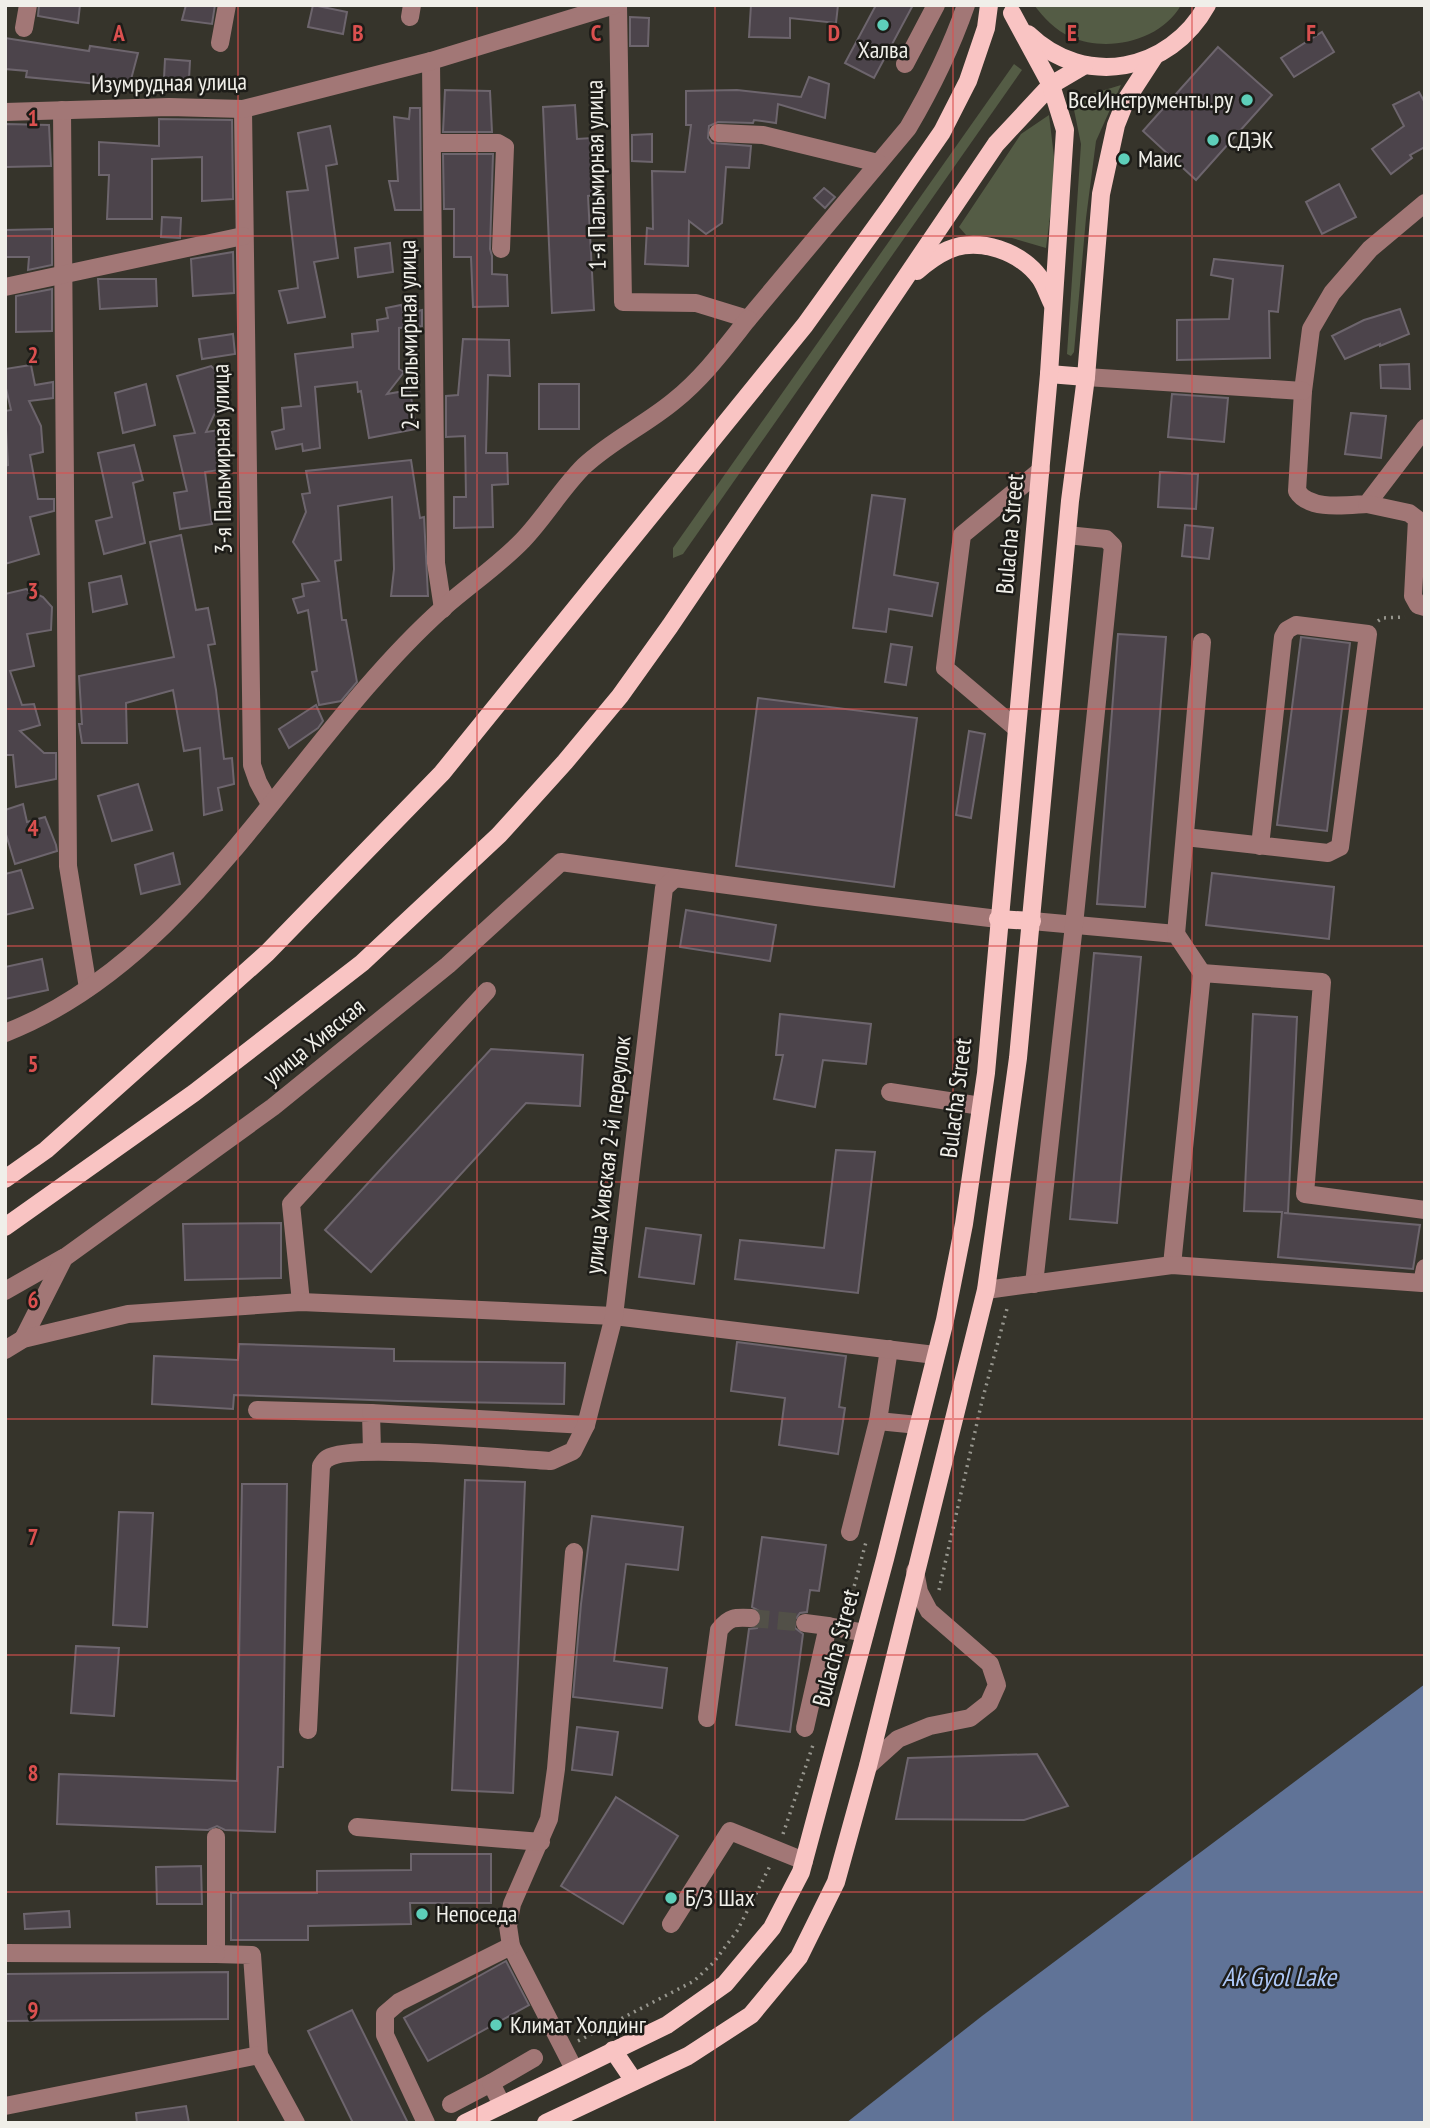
<svg xmlns="http://www.w3.org/2000/svg" width="1430" height="2128" font-family="'PT Sans Narrow',sans-serif">
  <style>
    .green { fill: #545c45 }
    .water { fill: #607397 }
    .building { fill: #4c444b; stroke: #6d656d; stroke-width: 2 }
    .lines { fill: none; stroke-linecap: round; stroke-linejoin: round }
    .minor-tunnel { stroke: #525048; stroke-width: 18; stroke-dasharray: 18 9; stroke-linecap: butt }
    .path { stroke: #97968e; stroke-width: 3.5; stroke-dasharray: 2 5; stroke-linecap: butt }
    .minor { stroke: #a27776; stroke-width: 18 }
    .major { stroke: #f9c4c3; stroke-width: 18 }
    .grid { fill: none; stroke: #db504f; stroke-width: 2; stroke-opacity: 0.55 }
    .poi-dot { fill: #5dceb9; stroke: #1d1c18; stroke-width: 2.5 }
    .labels { text-anchor: middle; stroke-width: 5; stroke-linejoin: round; paint-order: stroke }
    .poi-label { font-size: 24px; fill: #f0efe9; stroke: #1d1c18; text-anchor: start }
    .street-label { font-size: 24px; fill: #f0efe9; stroke: #1d1c18 }
    .water-label { font-size: 26px; font-style: italic; fill: #adc7f6; stroke: #1d1c18 }
    .grid-label { font-size: 23px; text-anchor: middle; font-weight: bold; fill: #db504f; stroke: #1d1c18; stroke-width: 5; stroke-linejoin: round; paint-order: stroke }
  </style>
  <rect width="100%" height="100%" fill="#36342b"/>
  <!-- green -->
  <g class="green">
    <path d="M 1034,5 L 1181,5 C 1161,41 1107,53 1071,37 C 1055,30 1044,18 1034,5 Z"/>
    <path d="M 1014,64 L 1022,70 L 683,554 L 673,558 L 673,548 Z"/>
    <path d="M 1121,85 L 1096,141 L 1086,218 L 1074,352 L 1071,356 L 1067,354 L 1081,144 L 1072,100 Z"/>
    <path d="M 1049,115 L 1054,157 L 1053,193 L 1046,248 L 1012,238 L 966,235 L 959,227 L 1021,134 Z"/>
  </g>
  <!-- water -->
  <path class="water" d="M 1425,1684 L 1425,2123 L 846,2123 L 982,2016 Z"/>
  <!-- building -->
  <g class="building">
    <path d="M 39,5 L 80,5 L 78,23 L 38,16 Z"/>
    <path d="M 186,5 L 215,5 L 212,24 L 182,20 Z"/>
    <path d="M 313,5 L 347,12 L 343,34 L 308,27 Z"/>
    <path d="M 751,5 L 838,5 L 836,23 L 790,18 L 790,38 L 749,37 Z"/>
    <path d="M 876,5 L 913,5 L 874,78 L 845,63 Z"/>
    <path d="M 630,17 L 649,18 L 648,46 L 630,46 Z"/>
    <path d="M 1322,32 L 1334,52 L 1294,77 L 1281,58 Z"/>
    <path d="M 5,38 L 89,51 L 90,46 L 138,53 L 129,87 L 26,77 L 27,71 L 5,69 Z"/>
    <path d="M 1218,47 L 1272,95 L 1196,180 L 1143,131 Z"/>
    <path d="M 165,59 L 190,61 L 189,79 L 164,78 Z"/>
    <path d="M 809,77 L 829,84 L 825,118 L 778,104 L 776,123 L 754,120 L 753,123 L 718,122 L 709,126 L 708,138 L 712,143 L 751,146 L 749,168 L 726,167 L 722,223 L 706,234 L 689,221 L 688,266 L 645,264 L 647,228 L 653,229 L 652,171 L 685,172 L 691,125 L 686,125 L 686,91 L 737,90 L 801,97 Z"/>
    <path d="M 445,90 L 490,91 L 492,132 L 443,132 Z"/>
    <path d="M 1419,92 L 1425,103 L 1425,147 L 1410,155 L 1412,158 L 1391,174 L 1372,149 L 1404,126 L 1393,105 Z"/>
    <path d="M 575,105 L 577,139 L 592,138 L 596,195 L 588,196 L 594,310 L 552,313 L 543,107 Z"/>
    <path d="M 410,108 L 420,108 L 421,210 L 395,210 L 389,181 L 398,181 L 394,117 L 409,119 Z"/>
    <path d="M 159,119 L 232,120 L 233,199 L 202,201 L 202,157 L 152,159 L 152,219 L 107,219 L 109,175 L 99,175 L 99,142 L 159,146 Z"/>
    <path d="M 5,124 L 49,125 L 51,166 L 5,167 Z"/>
    <path d="M 330,126 L 337,164 L 326,166 L 338,258 L 314,262 L 325,317 L 288,323 L 279,291 L 298,288 L 287,192 L 308,190 L 298,133 Z"/>
    <path d="M 652,134 L 652,162 L 632,161 L 632,135 Z"/>
    <path d="M 443,154 L 493,154 L 490,249 L 492,256 L 492,274 L 507,275 L 508,306 L 473,307 L 471,257 L 454,257 L 454,209 L 444,209 Z"/>
    <path d="M 1339,184 L 1356,217 L 1322,234 L 1306,202 Z"/>
    <path d="M 824,188 L 835,197 L 825,208 L 814,198 Z"/>
    <path d="M 162,217 L 181,218 L 180,238 L 161,237 Z"/>
    <path d="M 52,229 L 52,265 L 28,270 L 29,257 L 5,257 L 5,230 Z"/>
    <path d="M 390,243 L 393,272 L 358,277 L 355,248 Z"/>
    <path d="M 233,252 L 234,293 L 193,296 L 191,259 Z"/>
    <path d="M 1214,259 L 1283,266 L 1278,312 L 1269,311 L 1270,358 L 1177,360 L 1177,320 L 1229,319 L 1233,279 L 1211,275 Z"/>
    <path d="M 98,279 L 156,279 L 157,306 L 100,309 Z"/>
    <path d="M 52,289 L 52,331 L 16,332 L 16,296 Z"/>
    <path d="M 401,305 L 404,314 L 422,310 L 422,326 L 399,328 L 399,369 L 404,372 L 387,394 L 410,390 L 416,429 L 369,438 L 361,391 L 358,392 L 357,382 L 315,387 L 320,448 L 303,451 L 302,444 L 276,449 L 272,432 L 284,429 L 282,408 L 301,406 L 295,354 L 353,347 L 352,334 L 378,331 L 377,320 L 388,318 L 386,308 Z"/>
    <path d="M 1400,309 L 1409,334 L 1380,346 L 1380,344 L 1345,359 L 1332,336 L 1364,320 Z"/>
    <path d="M 233,334 L 235,354 L 202,359 L 199,339 Z"/>
    <path d="M 463,339 L 509,340 L 510,376 L 488,375 L 486,453 L 507,453 L 508,484 L 492,485 L 493,527 L 454,528 L 454,497 L 466,497 L 465,436 L 446,437 L 446,396 L 458,395 Z"/>
    <path d="M 1409,364 L 1410,389 L 1381,388 L 1380,365 Z"/>
    <path d="M 31,365 L 35,385 L 53,382 L 53,398 L 29,401 L 41,426 L 43,452 L 30,455 L 38,499 L 54,499 L 54,511 L 30,517 L 39,554 L 5,564 L 5,466 L 8,465 L 5,411 L 11,410 L 5,384 L 5,369 Z"/>
    <path d="M 211,366 L 229,383 L 206,432 L 220,430 L 226,469 L 205,472 L 212,524 L 180,529 L 174,493 L 187,491 L 174,436 L 195,433 L 177,376 Z"/>
    <path d="M 146,384 L 155,425 L 123,433 L 115,393 Z"/>
    <rect x="539" y="384" width="40" height="45"/>
    <path d="M 1172,394 L 1228,398 L 1224,442 L 1168,437 Z"/>
    <path d="M 1351,413 L 1386,416 L 1381,458 L 1345,454 Z"/>
    <path d="M 134,445 L 143,480 L 133,483 L 145,543 L 104,554 L 96,521 L 112,517 L 98,453 Z"/>
    <path d="M 411,460 L 420,518 L 424,517 L 428,596 L 391,596 L 394,569 L 392,497 L 338,506 L 341,560 L 335,561 L 342,620 L 346,620 L 357,682 L 341,701 L 319,705 L 312,672 L 317,671 L 308,610 L 298,613 L 293,599 L 304,596 L 302,584 L 319,581 L 293,542 L 306,512 L 302,494 L 310,493 L 306,471 Z"/>
    <path d="M 1160,472 L 1198,474 L 1196,509 L 1158,507 Z"/>
    <path d="M 872,495 L 905,499 L 894,575 L 938,583 L 932,616 L 889,609 L 886,632 L 853,628 Z"/>
    <path d="M 1185,525 L 1213,528 L 1209,559 L 1182,556 Z"/>
    <path d="M 181,535 L 196,610 L 208,608 L 215,644 L 208,645 L 216,690 L 224,759 L 232,758 L 234,784 L 218,788 L 222,810 L 204,815 L 200,748 L 184,751 L 173,690 L 126,703 L 127,743 L 82,743 L 79,724 L 82,724 L 79,676 L 174,657 L 150,542 Z"/>
    <path d="M 121,576 L 127,604 L 93,612 L 89,583 Z"/>
    <path d="M 26,589 L 43,597 L 52,607 L 51,630 L 27,634 L 34,666 L 10,671 L 22,705 L 34,704 L 40,725 L 20,731 L 44,753 L 56,753 L 56,779 L 16,787 L 13,755 L 5,755 L 5,594 Z"/>
    <path d="M 1118,634 L 1166,637 L 1145,907 L 1097,904 Z"/>
    <path d="M 1301,637 L 1350,643 L 1327,831 L 1277,825 Z"/>
    <path d="M 891,644 L 912,647 L 906,685 L 885,682 Z"/>
    <path d="M 758,698 L 917,718 L 894,887 L 736,866 Z"/>
    <path d="M 316,705 L 323,721 L 318,728 L 289,748 L 279,729 Z"/>
    <path d="M 969,731 L 985,734 L 971,818 L 956,815 Z"/>
    <path d="M 138,784 L 152,830 L 112,841 L 98,796 Z"/>
    <path d="M 23,804 L 27,822 L 45,817 L 56,845 L 57,851 L 15,864 L 5,831 L 5,810 Z"/>
    <path d="M 173,853 L 180,884 L 141,894 L 135,865 Z"/>
    <path d="M 21,870 L 33,908 L 5,915 L 5,874 Z"/>
    <path d="M 1212,873 L 1334,887 L 1329,939 L 1206,925 Z"/>
    <path d="M 686,910 L 776,925 L 770,961 L 680,947 Z"/>
    <path d="M 1094,953 L 1141,957 L 1117,1223 L 1070,1219 Z"/>
    <path d="M 42,959 L 48,990 L 5,999 L 5,967 Z"/>
    <path d="M 780,1014 L 871,1024 L 866,1064 L 823,1060 L 815,1107 L 774,1099 L 783,1055 L 776,1055 Z"/>
    <path d="M 1253,1014 L 1297,1017 L 1288,1213 L 1284,1213 L 1420,1225 L 1413,1269 L 1278,1257 L 1282,1212 L 1244,1211 Z"/>
    <path d="M 491,1049 L 583,1055 L 580,1106 L 526,1103 L 371,1272 L 325,1230 Z"/>
    <path d="M 836,1150 L 875,1152 L 858,1293 L 735,1279 L 740,1240 L 824,1248 Z"/>
    <path d="M 281,1223 L 281,1278 L 185,1280 L 183,1224 Z"/>
    <path d="M 646,1228 L 701,1235 L 694,1284 L 639,1277 Z"/>
    <path d="M 737,1342 L 846,1356 L 839,1407 L 845,1408 L 838,1454 L 779,1445 L 785,1398 L 731,1391 Z"/>
    <path d="M 239,1344 L 394,1349 L 394,1361 L 565,1363 L 564,1404 L 398,1401 L 234,1395 L 233,1409 L 152,1404 L 154,1356 L 238,1360 Z"/>
    <path d="M 465,1480 L 525,1482 L 513,1793 L 452,1790 Z"/>
    <path d="M 242,1484 L 287,1484 L 283,1767 L 278,1767 L 275,1832 L 225,1830 L 217,1826 L 208,1830 L 57,1824 L 59,1774 L 237,1781 Z"/>
    <path d="M 119,1512 L 153,1513 L 147,1627 L 113,1625 Z"/>
    <path d="M 592,1516 L 683,1527 L 678,1570 L 626,1564 L 614,1661 L 667,1668 L 662,1708 L 573,1697 L 581,1604 Z"/>
    <path d="M 762,1537 L 826,1545 L 819,1591 L 810,1590 L 807,1612 L 800,1613 L 794,1621 L 795,1628 L 803,1634 L 790,1732 L 736,1725 L 749,1629 L 757,1628 L 762,1619 L 761,1612 L 752,1607 Z"/>
    <path d="M 76,1646 L 119,1648 L 114,1716 L 71,1713 Z"/>
    <path d="M 577,1727 L 618,1732 L 612,1775 L 572,1770 Z"/>
    <path d="M 1037,1754 L 1068,1806 L 1024,1820 L 896,1819 L 908,1758 Z"/>
    <path d="M 616,1797 L 678,1836 L 623,1924 L 561,1886 Z"/>
    <path d="M 411,1854 L 491,1854 L 491,1903 L 410,1903 L 411,1924 L 308,1926 L 308,1940 L 231,1940 L 231,1893 L 317,1893 L 317,1871 L 411,1870 Z"/>
    <path d="M 201,1866 L 202,1904 L 157,1904 L 156,1867 Z"/>
    <path d="M 69,1911 L 70,1927 L 25,1929 L 24,1914 Z"/>
    <path d="M 506,1961 L 529,2005 L 428,2061 L 404,2018 Z"/>
    <path d="M 228,1972 L 228,2019 L 5,2021 L 5,1974 Z"/>
    <path d="M 352,2010 L 408,2123 L 353,2123 L 308,2031 Z"/>
    <path d="M 186,2106 L 189,2123 L 137,2123 L 136,2113 Z"/>
  </g>
  <g class="lines">
    <!-- minor-tunnel -->
    <path class="minor-tunnel" d="M 751,1618 L 805,1623"/>
    <!-- path -->
    <g class="path">
      <path d="M 1378,621 L 1382,618 L 1405,617"/>
      <path d="M 939,1590 L 982,1401 L 1008,1305"/>
      <path d="M 847,1613 L 866,1542"/>
      <path d="M 783,1834 L 814,1742"/>
      <path d="M 578,2041 L 694,1981 L 714,1962 L 737,1931 L 771,1864"/>
    </g>
    <!-- minor -->
    <g class="minor">
      <path d="M 618,5 L 623,302 L 696,303 L 748,319 L 908,128 C 931,89 951,48 966,5"/>
      <path d="M 410,17 L 412,5"/>
      <path d="M 24,28 L 28,5"/>
      <path d="M 220,43 L 227,5"/>
      <path d="M 431,61 L 436,563 L 443,609"/>
      <path d="M 905,64 L 936,5"/>
      <path d="M 243,109 L 252,765 L 258,782 L 270,804"/>
      <path d="M 62,110 L 68,866 L 88,988"/>
      <path d="M 5,112 L 169,107 L 243,109 L 431,61 L 615,5"/>
      <path d="M 718,133 L 763,135 L 878,163"/>
      <path d="M 432,143 L 498,143 L 505,147 L 501,249"/>
      <path d="M 1425,203 L 1370,249 L 1332,293 L 1311,329 L 1303,391 L 1297,491 C 1309,511 1347,505 1367,504 L 1425,428"/>
      <path d="M 5,287 L 243,236"/>
      <path d="M 1086,377 L 1303,391"/>
      <path d="M 1367,504 L 1409,513 L 1417,519 L 1413,596 L 1418,605 L 1425,607"/>
      <path d="M 1017,729 L 945,668 L 962,535 L 1041,470"/>
      <path d="M 1185,837 L 1328,853 L 1340,847 L 1368,634 L 1296,625 L 1287,630 L 1283,637 L 1260,846"/>
      <path d="M 1032,921 L 1176,934 L 1202,973"/>
      <path d="M 1176,934 L 1202,642"/>
      <path d="M 5,1033 C 195,959 296,740 442,609 C 469,585 498,566 523,540 C 545,517 561,489 584,466 C 612,440 645,425 674,401 C 703,378 725,348 748,319"/>
      <path d="M 890,1092 L 981,1106"/>
      <path d="M 1172,1265 L 1202,973 L 1322,982 L 1305,1194 L 1425,1210"/>
      <path d="M 1034,1284 L 1074,925 L 1113,546 L 1106,539 L 1067,535"/>
      <path d="M 986,1290 L 1172,1265 L 1422,1283 L 1425,1268"/>
      <path d="M 5,1291 L 63,1258"/>
      <path d="M 301,1302 L 291,1204 L 487,991"/>
      <path d="M 23,1339 L 64,1258 L 273,1107 L 448,965 L 561,862 L 675,878"/>
      <path d="M 889,1349 L 878,1421 L 918,1425"/>
      <path d="M 5,1350 L 23,1339 L 128,1314 L 301,1302 L 614,1316 L 935,1355"/>
      <path d="M 257,1410 L 371,1413 L 372,1451"/>
      <path d="M 371,1413 L 586,1425"/>
      <path d="M 850,1532 L 878,1421"/>
      <path d="M 574,1552 L 556,1769 L 549,1819 L 512,1904 L 508,1926 L 511,1946 L 574,2069"/>
      <path d="M 805,1623 L 828,1626"/>
      <path d="M 707,1718 L 719,1630 C 729,1617 735,1617 751,1618"/>
      <path d="M 805,1728 L 828,1626 L 865,1633"/>
      <path d="M 308,1730 L 321,1466 C 323,1463 325,1459 328,1458 C 350,1443 515,1459 551,1461 L 573,1451 L 586,1425 L 614,1316 L 664,888 L 675,878 L 816,897 L 998,919"/>
      <path d="M 868,1766 L 898,1739 L 930,1726 L 970,1718 L 989,1703 L 997,1685 L 990,1664 L 929,1611 L 919,1592 L 915,1571"/>
      <path d="M 357,1827 L 541,1842"/>
      <path d="M 216,1837 L 216,1954 L 252,1955 L 259,2055"/>
      <path d="M 671,1924 L 730,1831 L 804,1861"/>
      <path d="M 5,1953 L 216,1954"/>
      <path d="M 451,2104 L 491,2083"/>
      <path d="M 502,2105 L 491,2083 L 534,2058"/>
      <path d="M 5,2106 L 259,2055 L 296,2123"/>
      <path d="M 426,2123 L 385,2035 L 385,2014 L 399,2002 L 511,1946"/>
    </g>
    <!-- major -->
    <g class="major">
      <path d="M 1028,34 C 1085,89 1170,72 1207,5"/>
      <path d="M 917,271 C 926,263 937,255 948,250 C 979,236 1021,252 1040,278 C 1045,285 1048,295 1052,303"/>
      <path d="M 1049,374 L 1086,377"/>
      <path d="M 998,919 L 1032,921"/>
      <path d="M 5,1179 L 46,1150 L 267,953 L 442,773 L 805,325 L 890,207 L 942,132 L 968,81 L 986,28 L 989,5"/>
      <path d="M 5,1227 L 194,1093 L 362,963 L 499,835 L 565,762 L 620,696 L 670,626 L 996,144 L 1051,85 L 1085,65"/>
      <path d="M 613,2050 L 634,2081"/>
      <path d="M 465,2123 L 667,2025 L 725,1984 L 772,1928 L 801,1872 L 885,1559 L 945,1320 L 964,1224 L 986,1073 L 1049,374 L 1065,130 L 1051,85 L 1012,13"/>
      <path d="M 546,2123 L 688,2056 L 751,2015 L 799,1957 L 836,1882 L 868,1766 L 986,1290 L 1018,1058 L 1070,501 L 1086,377 L 1101,194 L 1116,125 L 1126,100 L 1154,57"/>
    </g>
  </g>
  <!-- grid -->
  <path class="grid" d="M 238,5 L 238,2123M 477,5 L 477,2123M 715,5 L 715,2123M 953,5 L 953,2123M 1192,5 L 1192,2123M 5,236 L 1425,236M 5,473 L 1425,473M 5,709 L 1425,709M 5,946 L 1425,946M 5,1182 L 1425,1182M 5,1419 L 1425,1419M 5,1655 L 1425,1655M 5,1892 L 1425,1892"/>
  <!-- markers -->
  <g class="poi-dot">
    <circle cx="883" cy="25" r="7"/>
    <circle cx="1247" cy="100" r="7"/>
    <circle cx="1213" cy="140" r="7"/>
    <circle cx="1124" cy="159" r="7"/>
    <circle cx="671" cy="1898" r="7"/>
    <circle cx="422" cy="1914" r="7"/>
    <circle cx="496" cy="2025" r="7"/>
  </g>
  <g class="labels">
    <!-- poi labels -->
    <g class="poi-label">
      <text x="883" y="58" text-anchor="middle">Халва</text>
      <text x="1233" y="108" text-anchor="end">ВсеИнструменты.ру</text>
      <text x="1227" y="148">СДЭК</text>
      <text x="1138" y="167">Маис</text>
      <text x="685" y="1906">Б/З Шах</text>
      <text x="436" y="1922">Непоседа</text>
      <text x="510" y="2033">Климат Холдинг</text>
    </g>
    <!-- street labels -->
    <g class="street-label">
      <text transform="translate(169 83) rotate(-1)" y="8">Изумрудная улица</text>
      <text transform="translate(596 175) rotate(-91)" y="8">1-я Пальмирная улица</text>
      <text transform="translate(409 335) rotate(-91)" y="8">2-я Пальмирная улица</text>
      <text transform="translate(222 459) rotate(-91)" y="8">3-я Пальмирная улица</text>
      <text transform="translate(1010 534) rotate(-85)" y="8">Bulacha Street</text>
      <text transform="translate(314 1042) rotate(-39)" y="8">улица Хивская</text>
      <text transform="translate(956 1098) rotate(-83)" y="8">Bulacha Street</text>
      <text transform="translate(608 1155) rotate(-83)" y="8">улица Хивская 2-й переулок</text>
      <text transform="translate(836 1648) rotate(-75)" y="8">Bulacha Street</text>
    </g>
    <!-- water labels -->
    <g class="water-label">
      <text x="1279" y="1986">Ak Gyol Lake</text>
    </g>
  </g>
  <g class="grid-label">
    <text x="119" y="41">A</text>
    <text x="358" y="41">B</text>
    <text x="596" y="41">C</text>
    <text x="834" y="41">D</text>
    <text x="1072" y="41">E</text>
    <text x="1311" y="41">F</text>
    <text x="33" y="126">1</text>
    <text x="33" y="363">2</text>
    <text x="33" y="599">3</text>
    <text x="33" y="836">4</text>
    <text x="33" y="1072">5</text>
    <text x="33" y="1308">6</text>
    <text x="33" y="1545">7</text>
    <text x="33" y="1781">8</text>
    <text x="33" y="2018">9</text>
  </g>
  <!-- border -->
  <rect width="1430" height="2128" fill="none" stroke="#f0efe9" stroke-width="14"/>
</svg>
